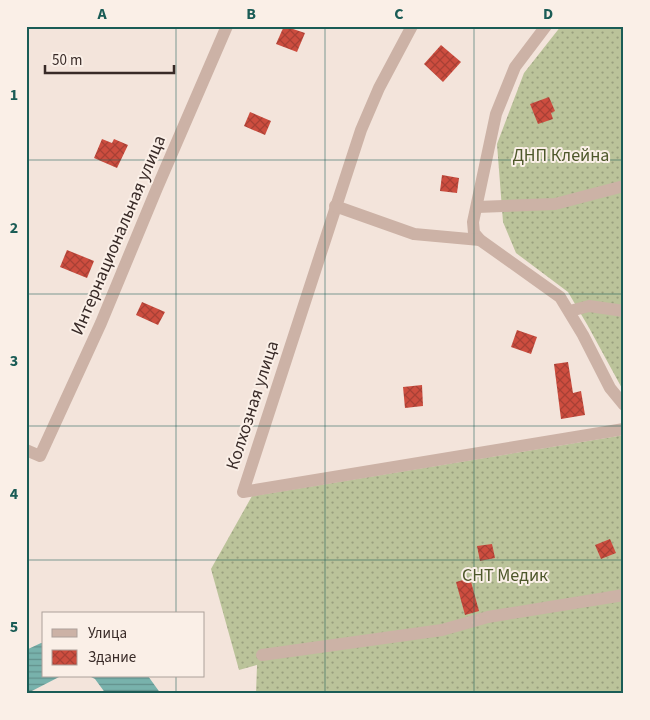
<svg xmlns="http://www.w3.org/2000/svg" width="650" height="720" font-family="'Source Sans 3',sans-serif">
  <style>
    .garden { fill: url(#garden-dots) }
    .water { fill: url(#water-rules) }
    .building { fill: url(#building-cross-hatch) }
    .lines { fill: none; stroke-linecap: round; stroke-linejoin: round }
    .minor { stroke: #ccb2a6; stroke-width: 12 }
    .grid { fill: none; stroke: #1a5c56; stroke-width: 1; stroke-opacity: 0.55 }
    .labels { text-anchor: middle; stroke-width: 4; stroke-linejoin: round; paint-order: stroke }
    .park-label { font-size: 18px; fill: #4d572a; stroke: #faefe7 }
    .street-label { font-size: 18px; fill: #382a27; stroke: #faefe7 }
    .neatline { fill: none; stroke: #1a5c56; stroke-width: 2 }
    .grid-label { font-size: 16px; text-anchor: middle; font-weight: bold; fill: #1a5c56 }
  </style>
  <defs>
    <pattern id="garden-dots" width="8" height="8" patternUnits="userSpaceOnUse" patternTransform="scale(1.25)"><rect width="8" height="8" fill="#bbc39a"/><path d="M2 2h.1M6 6h.1" fill="none" stroke="#999f7e" stroke-width="1.8" stroke-linecap="round"/></pattern>
    <pattern id="water-rules" width="6" height="5" patternUnits="userSpaceOnUse" patternTransform="scale(1.25)"><rect width="6" height="5" fill="#78b2ac"/><path d="M0 2.5h6" fill="none" stroke="#63918c"/></pattern>
    <pattern id="building-cross-hatch" width="8" height="8" patternUnits="userSpaceOnUse" patternTransform="scale(1.25)"><rect width="8" height="8" fill="#cd4d3f"/><path d="M0 0l8 8M0 8l8-8" fill="none" stroke="#a74035"/></pattern>
  </defs>
  <rect width="100%" height="100%" fill="#f3e4db"/>
  <!-- garden -->
  <g class="garden">
    <path d="M 561,26 L 624,26 L 624,392 L 588,326 L 568,292 L 516,253 L 503,222 L 497,144 L 524,73 Z"/>
    <path d="M 624,435 L 624,694 L 256,694 L 257,665 L 239,670 L 211,569 L 252,496 Z"/>
  </g>
  <!-- water -->
  <g class="water">
    <path d="M 41,643 L 44,643 L 44,676 L 61,676 L 26,694 L 26,650 Z"/>
    <path d="M 89,676 L 148,676 L 161,694 L 106,694 L 95,679 Z"/>
  </g>
  <!-- building -->
  <g class="building">
    <path d="M 284,26 L 305,33 L 297,52 L 276,44 Z"/>
    <path d="M 441,45 L 461,62 L 443,82 L 424,64 Z"/>
    <path d="M 549,97 L 555,111 L 551,113 L 553,119 L 538,124 L 530,104 Z"/>
    <path d="M 250,112 L 271,121 L 265,135 L 244,126 Z"/>
    <path d="M 102,139 L 112,143 L 114,139 L 128,145 L 117,168 L 94,158 Z"/>
    <path d="M 442,175 L 459,178 L 457,193 L 440,191 Z"/>
    <path d="M 67,250 L 94,261 L 87,278 L 60,267 Z"/>
    <path d="M 142,302 L 165,312 L 158,325 L 136,315 Z"/>
    <path d="M 517,330 L 537,337 L 531,354 L 511,347 Z"/>
    <path d="M 568,362 L 573,393 L 581,391 L 585,415 L 561,419 L 554,364 Z"/>
    <path d="M 422,385 L 423,406 L 405,408 L 403,387 Z"/>
    <path d="M 610,539 L 616,553 L 601,559 L 595,545 Z"/>
    <path d="M 492,544 L 495,558 L 480,561 L 477,546 Z"/>
    <path d="M 470,578 L 479,611 L 465,615 L 456,582 Z"/>
  </g>
  <g class="lines">
    <!-- minor -->
    <g class="minor">
      <path d="M 412,26 L 379,88 L 361,130 L 243,492 L 624,429"/>
      <path d="M 546,26 L 515,67 L 496,114 L 473,222 L 474,233 L 480,240 L 560,297 L 583,335 L 610,388 L 624,405"/>
      <path d="M 335,206 L 414,234 L 480,240"/>
      <path d="M 477,207 L 555,204 L 624,186"/>
      <path d="M 570,311 L 589,306 L 624,311"/>
      <path d="M 26,450 L 40,456 L 101,323 L 157,188 L 227,26"/>
      <path d="M 262,655 L 442,630 L 488,617 L 624,595"/>
    </g>
  </g>
  <!-- grid -->
  <path class="grid" d="M 176,26 L 176,614M 325,26 L 325,694M 474,26 L 474,694M 26,160 L 624,160M 26,294 L 624,294M 26,426 L 624,426M 26,560 L 624,560M 176,676 L 176,694"/>
  <g class="labels">
    <!-- park labels -->
    <g class="park-label">
      <text x="561" y="161">ДНП Клейна</text>
      <text x="505" y="581">СНТ Медик</text>
    </g>
    <!-- street labels -->
    <g class="street-label">
      <text transform="translate(118 235) rotate(-67)" y="6">Интернациональная улица</text>
      <text transform="translate(252 405) rotate(-72)" y="6">Колхозная улица</text>
    </g>
  </g>
  <!-- border -->
  <rect width="650" height="720" fill="none" stroke="#faefe7" stroke-width="55"/>
  <!-- legend -->
  <rect x="42" y="612" width="162" height="65" fill="#faefe7" stroke="#aca09a"/>
  <rect x="52" y="629" width="25" height="8" fill="#ccb2a6" stroke="#aca09a"/>
  <text x="88" y="638" font-size="15" fill="#382a27">Улица</text>
  <rect x="52" y="650" width="25" height="15" fill="url(#building-cross-hatch)" stroke="#aca09a"/>
  <text x="88" y="662" font-size="15" fill="#382a27">Здание</text>
  <!-- scale -->
  <path d="M45 65v8h129v-8" fill="none" stroke="#382a27" stroke-width="2.5"/>
  <text x="52" y="65" font-size="15" fill="#382a27" stroke="#faefe7" stroke-width="4" paint-order="stroke">50 m</text>
  <rect x="28" y="28" width="594" height="664" class="neatline"/>
  <g class="grid-label">
    <text x="102" y="19">A</text>
    <text x="251" y="19">B</text>
    <text x="399" y="19">C</text>
    <text x="548" y="19">D</text>
    <text x="14" y="100">1</text>
    <text x="14" y="233">2</text>
    <text x="14" y="366">3</text>
    <text x="14" y="499">4</text>
    <text x="14" y="632">5</text>
  </g>
</svg>
